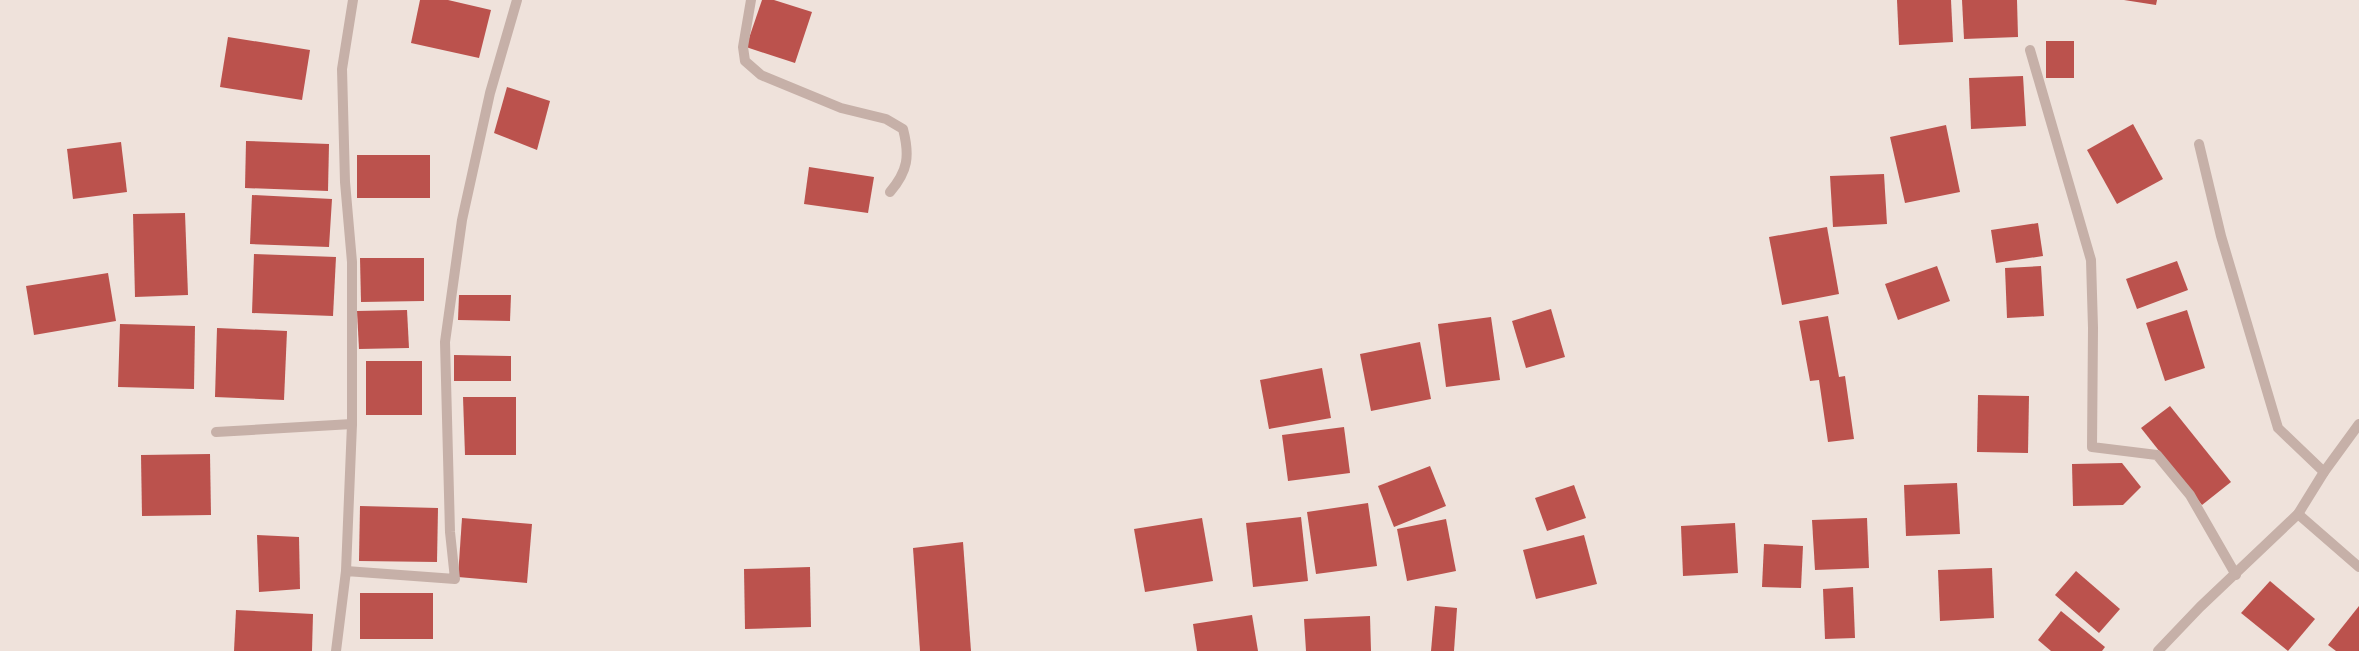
<svg xmlns="http://www.w3.org/2000/svg" width="2359" height="651" font-family="'IBM Plex Sans',sans-serif">
  <style>
    .building { fill: #bb524d }
    .lines { fill: none; stroke-linecap: round; stroke-linejoin: round }
    .minor { stroke: #c6b0a8; stroke-width: 10 }
    .tertiary { stroke: #c6b0a8; stroke-width: 10 }
  </style>
  <rect width="100%" height="100%" fill="#efe2db"/>
  <!-- building -->
  <g class="building">
    <path d="M 420,0 L 448,0 L 491,10 L 479,58 L 411,43 Z"/>
    <path d="M 762,0 L 774,0 L 812,12 L 795,63 L 746,47 Z"/>
    <path d="M 1897,0 L 1951,0 L 1953,42 L 1899,45 Z"/>
    <path d="M 1962,0 L 2017,0 L 2018,37 L 1964,39 Z"/>
    <path d="M 2124,0 L 2157,0 L 2156,5 Z"/>
    <path d="M 228,37 L 310,50 L 302,100 L 220,87 Z"/>
    <rect x="2046" y="41" width="28" height="37"/>
    <path d="M 2023,76 L 2026,126 L 1971,129 L 1969,78 Z"/>
    <path d="M 507,87 L 550,101 L 537,150 L 494,133 Z"/>
    <path d="M 2133,124 L 2163,179 L 2117,204 L 2087,150 Z"/>
    <path d="M 1946,125 L 1960,192 L 1905,203 L 1890,137 Z"/>
    <path d="M 246,141 L 329,144 L 328,191 L 245,188 Z"/>
    <path d="M 121,142 L 127,192 L 73,199 L 67,149 Z"/>
    <rect x="357" y="155" width="73" height="43"/>
    <path d="M 809,167 L 874,177 L 868,213 L 804,204 Z"/>
    <path d="M 1884,174 L 1887,224 L 1833,227 L 1830,176 Z"/>
    <path d="M 252,195 L 332,199 L 329,247 L 250,244 Z"/>
    <path d="M 185,213 L 188,295 L 135,297 L 133,214 Z"/>
    <path d="M 2038,223 L 2043,256 L 1996,263 L 1991,230 Z"/>
    <path d="M 1827,227 L 1839,294 L 1782,305 L 1769,237 Z"/>
    <path d="M 254,254 L 336,257 L 333,316 L 252,313 Z"/>
    <path d="M 360,258 L 424,258 L 424,301 L 361,302 Z"/>
    <path d="M 2177,261 L 2188,290 L 2137,309 L 2126,279 Z"/>
    <path d="M 1937,266 L 1950,301 L 1898,320 L 1885,284 Z"/>
    <path d="M 2041,266 L 2044,316 L 2007,318 L 2005,268 Z"/>
    <path d="M 108,273 L 116,321 L 34,335 L 26,286 Z"/>
    <path d="M 459,295 L 511,295 L 510,321 L 458,320 Z"/>
    <path d="M 1551,309 L 1565,357 L 1526,368 L 1512,321 Z"/>
    <path d="M 407,310 L 409,348 L 359,349 L 357,311 Z"/>
    <path d="M 2187,310 L 2205,368 L 2165,381 L 2146,323 Z"/>
    <path d="M 1828,316 L 1839,377 L 1845,376 L 1854,439 L 1828,442 L 1819,380 L 1810,381 L 1799,321 Z"/>
    <path d="M 1491,317 L 1500,380 L 1446,387 L 1438,324 Z"/>
    <path d="M 120,324 L 195,326 L 194,389 L 118,387 Z"/>
    <path d="M 217,328 L 287,331 L 284,400 L 215,397 Z"/>
    <path d="M 1420,342 L 1431,399 L 1371,411 L 1360,354 Z"/>
    <path d="M 454,355 L 511,356 L 511,381 L 454,381 Z"/>
    <rect x="366" y="361" width="56" height="54"/>
    <path d="M 1322,368 L 1331,418 L 1269,429 L 1260,380 Z"/>
    <path d="M 1978,395 L 2029,396 L 2028,453 L 1977,452 Z"/>
    <path d="M 463,397 L 516,397 L 516,455 L 465,455 Z"/>
    <path d="M 2170,406 L 2231,482 L 2202,505 L 2141,428 Z"/>
    <path d="M 1344,427 L 1350,473 L 1288,481 L 1282,435 Z"/>
    <path d="M 210,454 L 211,515 L 142,516 L 141,455 Z"/>
    <path d="M 2122,463 L 2141,487 L 2123,505 L 2073,506 L 2072,464 Z"/>
    <path d="M 1430,466 L 1446,506 L 1394,527 L 1378,486 Z"/>
    <path d="M 1957,483 L 1960,534 L 1906,536 L 1904,485 Z"/>
    <path d="M 1574,485 L 1586,518 L 1547,531 L 1535,498 Z"/>
    <path d="M 1368,503 L 1377,566 L 1316,574 L 1307,512 Z"/>
    <path d="M 360,506 L 438,508 L 437,562 L 359,561 Z"/>
    <path d="M 1301,517 L 1308,581 L 1253,587 L 1246,523 Z"/>
    <path d="M 462,518 L 532,524 L 527,583 L 458,577 Z"/>
    <path d="M 1202,518 L 1213,581 L 1145,592 L 1134,529 Z"/>
    <path d="M 1867,518 L 1869,568 L 1815,570 L 1812,520 Z"/>
    <path d="M 1446,519 L 1456,571 L 1407,581 L 1397,529 Z"/>
    <path d="M 1735,523 L 1738,573 L 1683,576 L 1681,526 Z"/>
    <path d="M 257,535 L 299,537 L 300,589 L 259,592 Z"/>
    <path d="M 1584,535 L 1597,584 L 1536,599 L 1523,550 Z"/>
    <path d="M 963,542 L 971,651 L 920,651 L 913,548 Z"/>
    <path d="M 1764,544 L 1803,546 L 1801,588 L 1762,587 Z"/>
    <path d="M 810,567 L 811,627 L 745,629 L 744,569 Z"/>
    <path d="M 1992,568 L 1994,618 L 1940,621 L 1938,570 Z"/>
    <path d="M 2076,571 L 2120,609 L 2099,633 L 2055,595 Z"/>
    <path d="M 2270,581 L 2315,619 L 2288,651 L 2241,613 Z"/>
    <path d="M 1853,587 L 1855,638 L 1825,639 L 1823,589 Z"/>
    <rect x="360" y="593" width="73" height="46"/>
    <path d="M 1435,606 L 1457,608 L 1454,651 L 1431,651 Z"/>
    <path d="M 2359,606 L 2359,651 L 2336,651 L 2328,645 Z"/>
    <path d="M 236,610 L 313,614 L 312,651 L 234,651 Z"/>
    <path d="M 2061,611 L 2105,647 L 2102,651 L 2051,651 L 2038,640 Z"/>
    <path d="M 1252,615 L 1258,651 L 1197,651 L 1193,624 Z"/>
    <path d="M 1370,616 L 1371,651 L 1306,651 L 1304,619 Z"/>
  </g>
  <g class="lines">
    <!-- minor -->
    <g class="minor">
      <path d="M 751,0 L 743,47 L 745,61 L 761,75 L 841,108 L 886,119 L 903,129 C 910,156 908,171 890,192"/>
      <path d="M 2030,50 L 2091,260 L 2093,328 L 2092,447 L 2157,455 L 2190,495 L 2236,575"/>
      <path d="M 2199,144 L 2221,236 L 2278,428 L 2324,472"/>
      <path d="M 216,432 L 352,424"/>
      <path d="M 2298,514 L 2359,567"/>
      <path d="M 346,571 L 352,424 L 352,262 L 345,182 L 342,69 L 353,0"/>
      <path d="M 336,651 L 346,571 L 455,579 L 450,532 L 445,342 L 462,220 L 490,93 L 517,0"/>
    </g>
    <!-- tertiary -->
    <path class="tertiary" d="M 2158,651 L 2200,607 L 2298,514 L 2324,472 L 2359,424"/>
  </g>
</svg>
